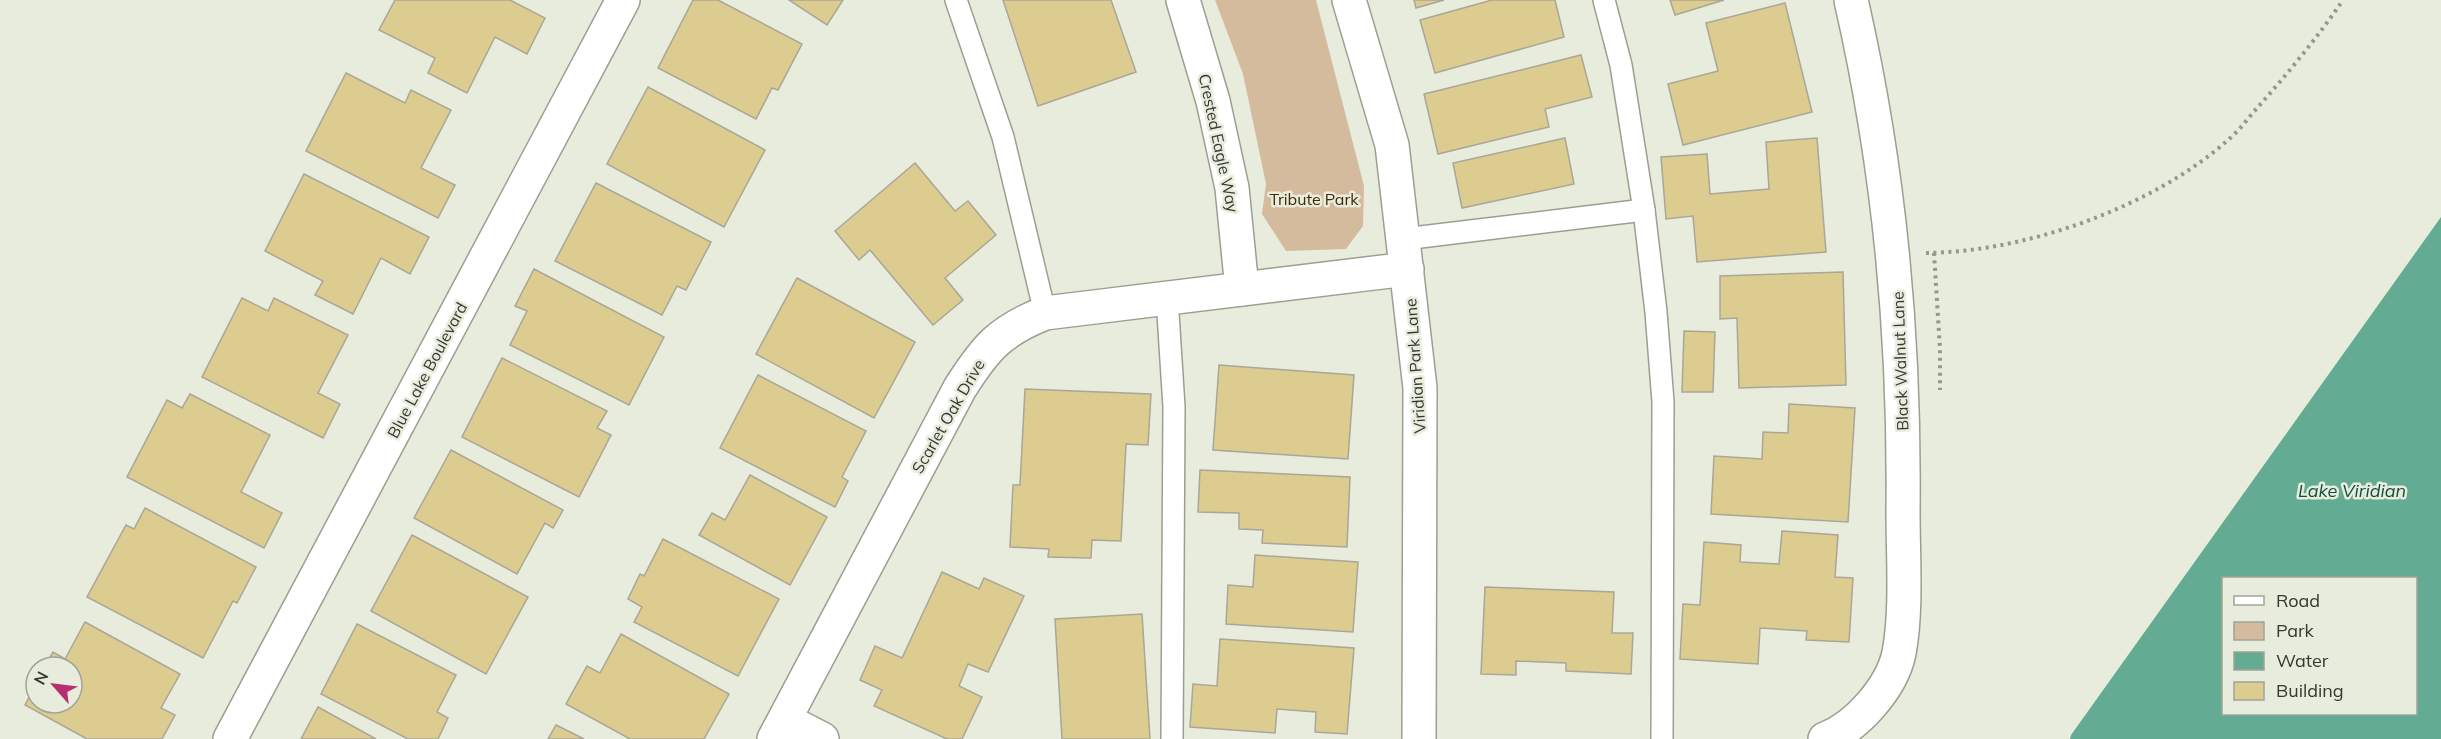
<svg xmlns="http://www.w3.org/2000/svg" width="2441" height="739" font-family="Mulish,sans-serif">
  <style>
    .green { fill: #d5bb9d }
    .water { fill: #63ac93; fill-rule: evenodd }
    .building { fill: #dccc8f; stroke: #aaa698; stroke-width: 1.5 }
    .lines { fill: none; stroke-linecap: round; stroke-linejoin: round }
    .service-casing { stroke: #9b9f91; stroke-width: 24 }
    .minor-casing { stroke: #9b9f91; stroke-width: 36 }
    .tertiary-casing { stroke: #9b9f91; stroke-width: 36 }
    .path { stroke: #94988d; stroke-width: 4; stroke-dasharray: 3 4.5; stroke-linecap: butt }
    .service { stroke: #fff; stroke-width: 21 }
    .minor { stroke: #fff; stroke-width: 33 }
    .tertiary { stroke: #fff; stroke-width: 33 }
    .labels { text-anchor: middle; stroke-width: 5; stroke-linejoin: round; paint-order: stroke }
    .street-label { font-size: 16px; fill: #353731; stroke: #e7ecdd }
    .park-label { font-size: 16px; fill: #442900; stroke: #e7ecdd }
    .water-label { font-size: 18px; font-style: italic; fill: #124e3e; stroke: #e7ecdd }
  </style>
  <rect width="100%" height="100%" fill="#e7ecdd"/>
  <!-- green -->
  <path class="green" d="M 1215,0 L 1316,0 L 1364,186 L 1363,226 L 1346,249 L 1286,251 L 1262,214 L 1266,184 L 1243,74 Z"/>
  <!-- water -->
  <path class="water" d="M 2441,217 L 2441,739 L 2070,739 L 2071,735 ZM 2224,578 L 2416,578 L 2416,714 L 2224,714 Z"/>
  <!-- building -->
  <g class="building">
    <path d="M 395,0 L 510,0 L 545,18 L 527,54 L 495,37 L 467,93 L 428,73 L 435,58 L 379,30 Z"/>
    <path d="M 693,0 L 718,0 L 802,44 L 778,90 L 772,88 L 756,119 L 658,68 Z"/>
    <path d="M 789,0 L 843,0 L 827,25 Z"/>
    <path d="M 1003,0 L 1111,0 L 1136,72 L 1038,106 Z"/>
    <path d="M 1414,0 L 1444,0 L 1416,8 Z"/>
    <path d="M 1492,0 L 1555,0 L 1564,37 L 1435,73 L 1420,20 Z"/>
    <path d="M 1670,0 L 1724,0 L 1675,15 Z"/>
    <path d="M 1785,3 L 1812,112 L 1683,145 L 1668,84 L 1718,71 L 1706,23 Z"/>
    <path d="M 1581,55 L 1592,97 L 1545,109 L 1549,127 L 1438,154 L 1424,94 Z"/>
    <path d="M 346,73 L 405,103 L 411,90 L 451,110 L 421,168 L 455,185 L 438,218 L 306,151 Z"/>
    <path d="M 648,87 L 765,150 L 724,227 L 607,164 Z"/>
    <path d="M 1565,138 L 1574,184 L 1462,208 L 1453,163 Z"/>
    <path d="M 1817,138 L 1826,252 L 1697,262 L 1693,216 L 1666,219 L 1661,157 L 1707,154 L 1710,194 L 1769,189 L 1766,142 Z"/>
    <path d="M 915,163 L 955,211 L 968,201 L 996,235 L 945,278 L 963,300 L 933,325 L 870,250 L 859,260 L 835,231 Z"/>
    <path d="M 304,174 L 429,237 L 410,274 L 381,258 L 353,314 L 315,295 L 323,281 L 265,251 Z"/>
    <path d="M 596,183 L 711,242 L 686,290 L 677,286 L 662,315 L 555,261 Z"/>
    <path d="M 534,269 L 664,337 L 629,405 L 510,345 L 527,311 L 515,306 Z"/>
    <path d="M 1843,272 L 1846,385 L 1739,388 L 1737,318 L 1720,319 L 1720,276 Z"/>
    <path d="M 797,278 L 915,342 L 874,418 L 756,354 Z"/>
    <path d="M 242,298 L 268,311 L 274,298 L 348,335 L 318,393 L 340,404 L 323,438 L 202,377 Z"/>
    <path d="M 1684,331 L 1715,332 L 1713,392 L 1682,392 Z"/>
    <path d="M 502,358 L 607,411 L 597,428 L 611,435 L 579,497 L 462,437 Z"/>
    <path d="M 1219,365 L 1354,375 L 1348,459 L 1213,450 Z"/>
    <path d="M 758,375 L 866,431 L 842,477 L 848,481 L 835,507 L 720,448 Z"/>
    <path d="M 1025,389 L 1151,394 L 1148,445 L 1126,444 L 1121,541 L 1092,540 L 1091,558 L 1048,557 L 1049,549 L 1010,547 L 1013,485 L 1020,485 Z"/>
    <path d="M 190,394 L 270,435 L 241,492 L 282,513 L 264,548 L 127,477 L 167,400 L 182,408 Z"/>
    <path d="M 1789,404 L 1855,408 L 1848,522 L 1711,514 L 1714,456 L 1762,459 L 1763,432 L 1788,433 Z"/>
    <path d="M 451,450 L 563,510 L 553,528 L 545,523 L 517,574 L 414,518 Z"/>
    <path d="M 1200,470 L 1350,477 L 1347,547 L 1262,543 L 1263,530 L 1239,529 L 1239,513 L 1198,512 Z"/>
    <path d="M 750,475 L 827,517 L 790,585 L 699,535 L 712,513 L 725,520 Z"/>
    <path d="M 145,508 L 256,567 L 237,603 L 233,601 L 203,658 L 87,597 L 126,525 L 134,529 Z"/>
    <path d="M 1782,531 L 1838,535 L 1835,577 L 1853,578 L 1849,642 L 1806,640 L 1807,631 L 1760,628 L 1758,664 L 1680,659 L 1683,604 L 1700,605 L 1704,542 L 1741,545 L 1740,562 L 1779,564 Z"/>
    <path d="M 412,535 L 528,597 L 486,674 L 371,611 Z"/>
    <path d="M 663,539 L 779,599 L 738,676 L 634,622 L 642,607 L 628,599 L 640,574 L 644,576 Z"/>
    <path d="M 1255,555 L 1358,562 L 1353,632 L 1226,624 L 1228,585 L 1253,587 Z"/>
    <path d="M 942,572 L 979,589 L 984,578 L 1024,596 L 988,672 L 968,664 L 959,686 L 982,697 L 962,739 L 947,739 L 874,706 L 882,690 L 860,680 L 875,646 L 902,658 Z"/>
    <path d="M 1485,587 L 1614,592 L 1612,633 L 1633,633 L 1631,674 L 1566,671 L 1566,663 L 1516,661 L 1516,675 L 1481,674 Z"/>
    <path d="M 1142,614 L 1150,739 L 1062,739 L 1055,619 Z"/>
    <path d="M 85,622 L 180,674 L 161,708 L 175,715 L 162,739 L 87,739 L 25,705 L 36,684 L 36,703 L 72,703 L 72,667 L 45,667 L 53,652 L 65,659 Z"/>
    <path d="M 357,624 L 456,675 L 437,712 L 448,718 L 438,739 L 408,739 L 321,694 Z"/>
    <path d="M 621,634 L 729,694 L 704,739 L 630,739 L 566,704 L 587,666 L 600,673 Z"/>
    <path d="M 1220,639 L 1354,648 L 1347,734 L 1315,732 L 1316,712 L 1277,709 L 1275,733 L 1190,727 L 1193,684 L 1217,686 Z"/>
    <path d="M 318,707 L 376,739 L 301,739 Z"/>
    <path d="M 556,725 L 584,739 L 548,739 Z"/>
  </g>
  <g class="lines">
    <defs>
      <g id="service">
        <path d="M 956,0 L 1003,137 L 1045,313"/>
        <path d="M 1604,0 L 1621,65 L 1644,210 L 1656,312 L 1663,402 L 1662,739"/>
        <path d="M 1404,239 L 1644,210"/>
        <path d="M 1167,298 L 1174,407 L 1172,739"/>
      </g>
      <g id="minor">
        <path d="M 1183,0 L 1213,101 L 1232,188 L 1242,289"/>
        <path d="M 785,720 L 822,739"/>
        <path d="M 230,739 L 623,0"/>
        <path d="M 774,739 L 960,388 C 986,347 1000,331 1045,313 L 1407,269"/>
        <path d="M 1825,739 C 1857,727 1892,687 1899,653 C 1907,611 1903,556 1903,512 C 1905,337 1890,171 1851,0"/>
      </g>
      <path id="tertiary" d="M 1349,0 L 1392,145 L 1420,388 L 1419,739"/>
    </defs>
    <!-- service casing -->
    <use href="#service" class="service-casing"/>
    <!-- minor casing -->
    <use href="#minor" class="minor-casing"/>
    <!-- tertiary casing -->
    <use href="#tertiary" class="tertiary-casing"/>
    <!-- path -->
    <g class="path">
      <path d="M 1926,253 C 2026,252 2153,207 2228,140 C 2239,131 2248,118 2258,107 C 2288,73 2318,37 2343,0"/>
      <path d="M 1934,253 L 1940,349 L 1940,390"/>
    </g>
    <!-- service -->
    <use href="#service" class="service"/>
    <!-- minor -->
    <use href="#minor" class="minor"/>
    <!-- tertiary -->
    <use href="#tertiary" class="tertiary"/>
  </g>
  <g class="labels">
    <!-- street labels -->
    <g class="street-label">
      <text transform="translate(1219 143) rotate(78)" y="6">Crested Eagle Way</text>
      <text transform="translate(1900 361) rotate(-92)" y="6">Black Walnut Lane</text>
      <text transform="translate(1415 366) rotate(-94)" y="6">Viridian Park Lane</text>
      <text transform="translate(427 370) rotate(-62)" y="6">Blue Lake Boulevard</text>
      <text transform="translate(948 416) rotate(-60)" y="6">Scarlet Oak Drive</text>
    </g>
    <!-- park labels -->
    <g class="park-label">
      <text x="1314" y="205">Tribute Park</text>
    </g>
    <!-- water labels -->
    <g class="water-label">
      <text x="2352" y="497">Lake Viridian</text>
    </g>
  </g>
  <!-- legend -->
  <rect x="2222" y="577" width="195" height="138" fill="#e7ecdd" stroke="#a0a498" stroke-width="1.5"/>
  <rect x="2234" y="596" width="30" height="9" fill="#ffffff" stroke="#a0a498" stroke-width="1.5"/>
  <text x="2276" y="607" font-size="18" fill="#353731">Road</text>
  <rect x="2234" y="622" width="30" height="18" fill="#d5bb9d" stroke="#a0a498" stroke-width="1.5"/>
  <text x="2276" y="637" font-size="18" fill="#353731">Park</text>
  <rect x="2234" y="652" width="30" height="18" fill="#63ac93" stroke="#a0a498" stroke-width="1.5"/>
  <text x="2276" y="667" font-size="18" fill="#353731">Water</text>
  <rect x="2234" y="682" width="30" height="18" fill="#dccc8f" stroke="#a0a498" stroke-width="1.5"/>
  <text x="2276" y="697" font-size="18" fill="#353731">Building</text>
  <!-- north arrow -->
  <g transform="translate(54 685) rotate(298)"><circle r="28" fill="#e7ecdd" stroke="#a0a498" stroke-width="1.5"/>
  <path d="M0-4.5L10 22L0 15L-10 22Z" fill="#b72f6f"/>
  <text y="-9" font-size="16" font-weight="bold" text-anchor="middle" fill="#353731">N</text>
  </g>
</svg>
